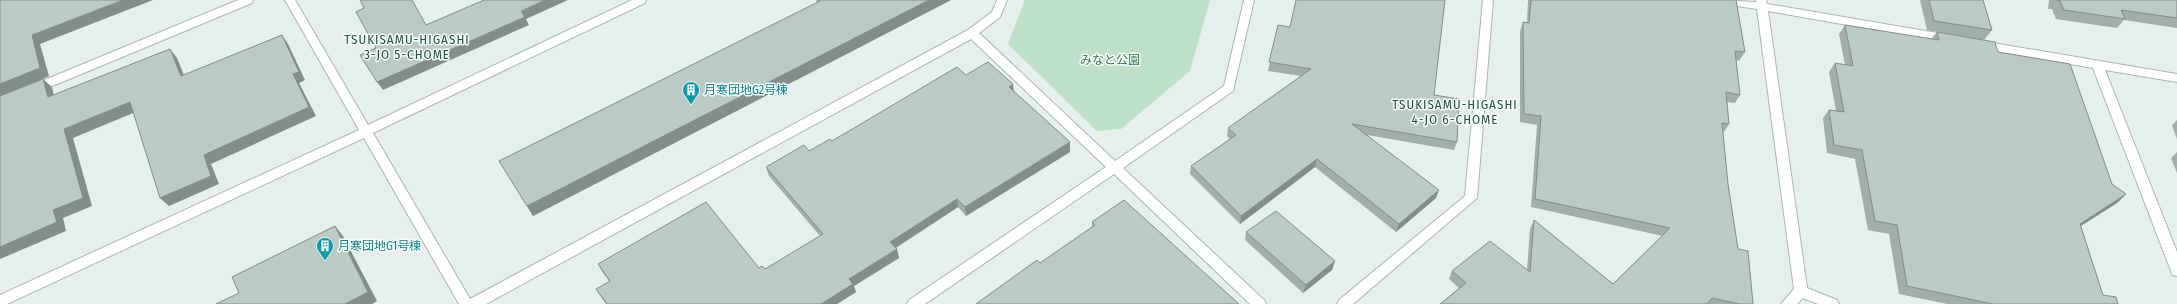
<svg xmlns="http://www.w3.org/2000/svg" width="2177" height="304" font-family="'Fira Sans Condensed','Noto Sans JP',sans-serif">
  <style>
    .green { fill: #bfe0c8 }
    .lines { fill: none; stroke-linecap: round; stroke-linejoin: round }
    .minor-casing { stroke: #a8b8b2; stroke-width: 2 }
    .minor { fill: #fff; fill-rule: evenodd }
    .wall { fill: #a1aea9 }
    .shaded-wall { fill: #838d89 }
    .building { fill: #bbcac4; stroke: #838d89 }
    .labels { text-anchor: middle; stroke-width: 3; stroke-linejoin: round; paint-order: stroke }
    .park-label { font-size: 12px; fill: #2d7a4b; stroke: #f7fbf9 }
    .culture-label { font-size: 12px; fill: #0d838f; stroke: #f7fbf9; text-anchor: start }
    .neighbourhood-label { font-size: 13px; letter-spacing: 1px; fill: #1f5548; stroke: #f7fbf9 }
  </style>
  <rect width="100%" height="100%" fill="#e6efeb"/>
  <!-- green -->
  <path class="green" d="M 1025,0 L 1210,0 L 1190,71 L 1121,129 L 1097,131 L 1008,44 Z"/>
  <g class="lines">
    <defs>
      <g id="minor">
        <path d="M 238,0 L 253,0 L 252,3 L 38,92 L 30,92 L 28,89 L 30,86 Z"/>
        <path d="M 285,0 L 295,0 L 368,125 L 632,0 L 646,0 L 645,3 L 373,133 L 470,299 L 968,30 L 992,12 L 997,0 L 1007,0 L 1000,17 L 979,33 L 1115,161 L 1224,86 L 1244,0 L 1254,0 L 1233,91 L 1123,168 L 1264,300 L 1266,304 L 1250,304 L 1114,174 L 925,304 L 907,304 L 909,300 L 1106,167 L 971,39 L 486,304 L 459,304 L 364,138 L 7,304 L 0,304 L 0,295 L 359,130 Z"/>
        <path d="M 1483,0 L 1493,0 L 1477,198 L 1353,304 L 1337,304 L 1339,300 L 1465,196 Z"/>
        <path d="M 1719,0 L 1756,2 L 1756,0 L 1766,0 L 1767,4 L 1949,35 L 1955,39 L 1949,43 L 1768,11 L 1807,288 L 1837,300 L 1839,304 L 1818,304 L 1803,298 L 1797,304 L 1781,304 L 1794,289 L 1757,9 L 1724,4 Z"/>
        <path d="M 1981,41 L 2177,74 L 2177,82 L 2105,70 L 2177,252 L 2177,276 L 2172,275 L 2171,271 L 2093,68 L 1977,48 L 1975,45 L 1977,42 Z"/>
      </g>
    </defs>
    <!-- minor casing -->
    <use href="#minor" class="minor-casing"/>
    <!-- minor -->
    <use href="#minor" class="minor"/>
  </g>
  <!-- wall -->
  <g class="wall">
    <path d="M 816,0 L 951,0 L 533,216 L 499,161 L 817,3 Z"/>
    <path d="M 1528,0 L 1736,0 L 1745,52 L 1739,61 L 1736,60 L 1740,95 L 1735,103 L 1727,102 L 1729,124 L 1724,132 L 1723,132 L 1728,184 L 1738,249 L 1753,304 L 1440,304 L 1459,288 L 1449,279 L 1452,271 L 1527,270 L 1530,229 L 1534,220 L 1613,284 L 1663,236 L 1531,207 L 1537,125 L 1520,122 L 1520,31 L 1523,22 L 1527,23 Z"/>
    <path d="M 1920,0 L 1983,0 L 1992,30 L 1984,40 L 1927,30 Z"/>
    <path d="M 2049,0 L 2177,0 L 2177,28 L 2124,20 L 2117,28 L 2056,19 L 2052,9 L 2048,9 Z"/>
    <path d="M 1278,25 L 1434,95 L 1457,142 L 1454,150 L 1367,135 L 1436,198 L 1396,232 L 1315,167 L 1240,224 L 1190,174 L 1191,166 L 1230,139 L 1227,136 L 1228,128 L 1301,76 L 1268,71 Z"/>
    <path d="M 1845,25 L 1931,39 L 1937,32 L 1998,52 L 2112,184 L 2126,194 L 2117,203 L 2081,226 L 2103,295 L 2118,304 L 1947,304 L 1899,294 L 1889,234 L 1868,230 L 1855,159 L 1827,153 L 1823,118 L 1829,110 L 1836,111 L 1829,72 L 1835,63 L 1845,65 L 1839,34 Z"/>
    <path d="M 966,75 L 1013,91 L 1070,142 L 1070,152 L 966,216 L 958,207 L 896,248 L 897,249 L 899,258 L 854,286 L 856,292 L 837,304 L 606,304 L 601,297 L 596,289 L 610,282 L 603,273 L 598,264 L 759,268 L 765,269 L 820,236 L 769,176 L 766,167 L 809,151 L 832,141 Z"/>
    <path d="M 2177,120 L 2177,139 L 2172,125 Z"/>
    <path d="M 2177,152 L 2177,173 L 2171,158 Z"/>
    <path d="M 1092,222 L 1239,304 L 976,304 L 1040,263 L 1092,227 Z"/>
    <path d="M 1246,232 L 1335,261 L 1332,270 L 1303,293 L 1245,240 Z"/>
  </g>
  <!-- shaded-wall -->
  <g class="shaded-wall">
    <path d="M 123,0 L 153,0 L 40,44 L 49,76 L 43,79 L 52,87 L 56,106 L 0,96 L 0,84 L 32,35 Z"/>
    <path d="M 545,0 L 568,0 L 526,19 L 529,25 L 383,90 L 377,82 Z"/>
    <path d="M 929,0 L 951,0 L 533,216 L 527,206 Z"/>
    <path d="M 282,35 L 288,44 L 305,80 L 299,83 L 316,116 L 211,164 L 219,184 L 169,206 L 160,198 L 204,155 Z"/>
    <path d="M 170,49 L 177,58 L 188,85 L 181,76 Z"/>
    <path d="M 1013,84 L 1014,93 L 1009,87 Z"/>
    <path d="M 130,102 L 138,111 L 73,138 L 92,206 L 63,218 L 66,231 L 0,259 L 0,247 L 53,210 L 64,129 Z"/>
    <path d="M 1070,142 L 1070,152 L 966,216 L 965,207 Z"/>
    <path d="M 1317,159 L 1315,167 L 1240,224 L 1241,216 Z"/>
    <path d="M 1439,190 L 1436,198 L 1396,232 L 1399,224 Z"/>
    <path d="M 2126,194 L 2117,203 L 2071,232 L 2080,224 Z"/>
    <path d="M 957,199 L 958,207 L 892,250 L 890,242 Z"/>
    <path d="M 335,226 L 343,236 L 377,301 L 372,304 L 345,304 Z"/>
    <path d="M 897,249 L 899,258 L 854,286 L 856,292 L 837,304 L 821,304 L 849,279 Z"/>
    <path d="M 1335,261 L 1332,270 L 1303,293 L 1306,285 Z"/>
  </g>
  <!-- building -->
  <g class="building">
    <path d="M 0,0 L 123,0 L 32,35 L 40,68 L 0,84 Z"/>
    <path d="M 360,0 L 412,0 L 426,25 L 484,0 L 545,0 L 521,11 L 525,17 L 377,82 L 360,55 L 376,48 L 356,12 L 364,8 Z"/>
    <path d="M 819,0 L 929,0 L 527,206 L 499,161 L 820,1 Z"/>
    <path d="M 1296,0 L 1445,0 L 1434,95 L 1459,99 L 1457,142 L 1352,124 L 1439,190 L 1399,224 L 1317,159 L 1241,216 L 1191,166 L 1236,135 L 1228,128 L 1311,69 L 1269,62 L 1278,25 L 1290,27 Z"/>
    <path d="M 1531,0 L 1736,0 L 1745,52 L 1735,51 L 1740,95 L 1726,92 L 1729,124 L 1722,123 L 1728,184 L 1738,249 L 1748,251 L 1753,304 L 1739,304 L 1712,298 L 1707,304 L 1440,304 L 1466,283 L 1452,271 L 1490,241 L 1530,272 L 1534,220 L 1613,284 L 1670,228 L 1535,199 L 1541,116 L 1524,114 L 1523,22 L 1529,23 Z"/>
    <path d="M 1929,0 L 1983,0 L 1992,30 L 1934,21 Z"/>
    <path d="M 2056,0 L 2177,0 L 2177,18 L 2121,10 L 2125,19 L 2064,10 L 2060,1 Z"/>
    <path d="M 1845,25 L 1939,40 L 1937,32 L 1995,42 L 1998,52 L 2070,64 L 2112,184 L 2126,194 L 2080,224 L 2103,295 L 2116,297 L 2118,304 L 1993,304 L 1907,286 L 1897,225 L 1875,221 L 1862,150 L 1834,145 L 1829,110 L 1844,112 L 1835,63 L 1853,66 Z"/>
    <path d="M 282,35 L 299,72 L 293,74 L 309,107 L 204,155 L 211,176 L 160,198 L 130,102 L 64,129 L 83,198 L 53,210 L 57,222 L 0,247 L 0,96 L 43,79 L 48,97 L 170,49 L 181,76 Z"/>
    <path d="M 988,62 L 1013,84 L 1009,87 L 1070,142 L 965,207 L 957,199 L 890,242 L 897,249 L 849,279 L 853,284 L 821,304 L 607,304 L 596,289 L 610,281 L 598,264 L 706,202 L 759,268 L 762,266 L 765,269 L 823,234 L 766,167 L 804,145 L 809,151 L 830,139 L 832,141 L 957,67 L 966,75 Z"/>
    <path d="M 1124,200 L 1239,304 L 976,304 L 1037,260 L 1040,263 L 1095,225 L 1092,222 Z"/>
    <path d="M 1276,211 L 1335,261 L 1306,285 L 1246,232 Z"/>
    <path d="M 335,226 L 368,292 L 345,304 L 216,304 L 239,293 L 232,277 Z"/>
  </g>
  <!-- icons -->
  <defs>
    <symbol id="building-pin" viewBox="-11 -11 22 30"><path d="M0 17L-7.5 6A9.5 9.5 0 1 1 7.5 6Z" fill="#0f9aa8" stroke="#f7fbf9"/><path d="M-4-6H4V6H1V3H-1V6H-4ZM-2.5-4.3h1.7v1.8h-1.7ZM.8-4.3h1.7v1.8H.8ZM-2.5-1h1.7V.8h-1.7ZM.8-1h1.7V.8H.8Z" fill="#fff"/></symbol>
  </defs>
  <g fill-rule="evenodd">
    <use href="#building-pin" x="681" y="80" width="20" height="27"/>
    <use href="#building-pin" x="315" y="236" width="20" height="27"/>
  </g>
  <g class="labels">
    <!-- park labels -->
    <g class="park-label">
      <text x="1110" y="64">みなと公園</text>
    </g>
    <!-- culture labels -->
    <g class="culture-label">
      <text x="704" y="94">月寒団地G2号棟</text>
      <text x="338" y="250">月寒団地G1号棟</text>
    </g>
    <!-- neighbourhood labels -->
    <g class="neighbourhood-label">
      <text x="407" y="44">TSUKISAMU-HIGASHI<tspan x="407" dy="15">3-JO 5-CHOME</tspan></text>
      <text x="1455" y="109">TSUKISAMU-HIGASHI<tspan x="1455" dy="15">4-JO 6-CHOME</tspan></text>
    </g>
  </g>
</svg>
